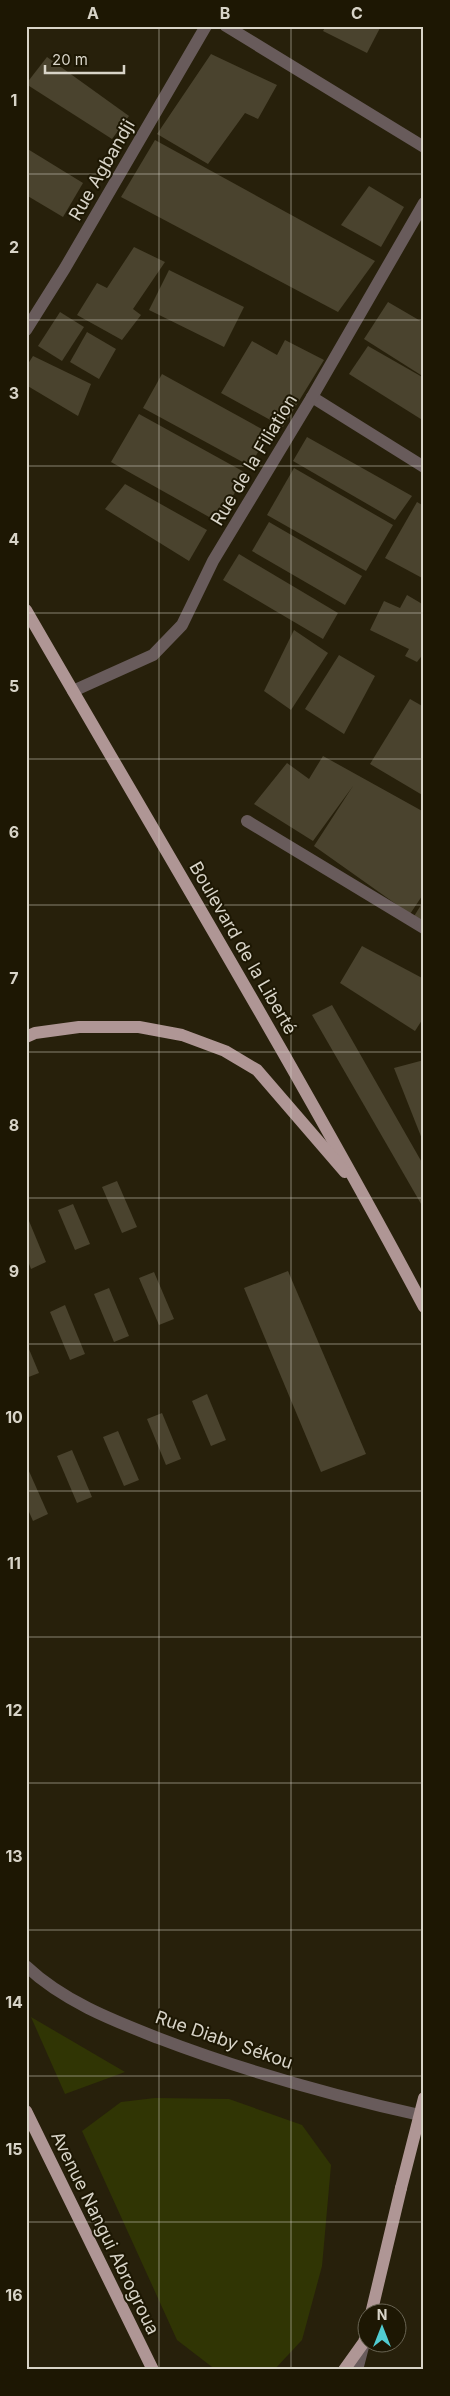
<svg xmlns="http://www.w3.org/2000/svg" width="450" height="2396" font-family="Inter,sans-serif">
  <style>
    .green { fill: #303504 }
    .building { fill: #4a432e }
    .lines { fill: none; stroke-linecap: round; stroke-linejoin: round }
    .minor { stroke: #685b5b; stroke-width: 12 }
    .major { stroke: #af9695; stroke-width: 12 }
    .major-bridge { stroke: #af9695; stroke-width: 12 }
    .grid { fill: none; stroke: #d8d4c8; stroke-width: 1; stroke-opacity: 0.55 }
    .labels { text-anchor: middle; stroke-width: 4; stroke-linejoin: round; paint-order: stroke }
    .street-label { font-size: 18px; fill: #d8d4c8; stroke: #1d1703 }
    .neatline { fill: none; stroke: #d8d4c8; stroke-width: 2 }
    .grid-label { font-size: 16px; text-anchor: middle; font-weight: bold; fill: #d8d4c8 }
  </style>
  <rect width="100%" height="100%" fill="#27200b"/>
  <!-- green -->
  <g class="green">
    <path d="M 31,2017 L 125,2072 L 65,2094 Z"/>
    <path d="M 155,2098 L 229,2099 L 302,2125 L 331,2165 L 322,2266 L 302,2340 L 274,2370 L 216,2370 L 177,2340 L 82,2131 L 121,2102 Z"/>
  </g>
  <!-- building -->
  <g class="building">
    <path d="M 326,26 L 381,26 L 367,53 L 323,31 Z"/>
    <path d="M 211,54 L 277,85 L 258,119 L 245,113 L 208,164 L 157,134 Z"/>
    <path d="M 47,57 L 129,116 L 112,139 L 26,84 Z"/>
    <path d="M 155,140 L 375,261 L 338,312 L 121,197 Z"/>
    <path d="M 26,148 L 83,183 L 63,217 L 26,195 Z"/>
    <path d="M 369,186 L 404,207 L 381,247 L 341,225 Z"/>
    <path d="M 134,247 L 165,262 L 133,309 L 141,315 L 122,340 L 77,315 L 97,283 L 107,288 Z"/>
    <path d="M 169,270 L 244,307 L 224,347 L 149,310 Z"/>
    <path d="M 388,302 L 424,323 L 424,377 L 364,339 Z"/>
    <path d="M 60,312 L 84,327 L 62,361 L 38,346 Z"/>
    <path d="M 87,332 L 116,349 L 99,379 L 70,362 Z"/>
    <path d="M 285,340 L 324,360 L 283,427 L 221,393 L 252,341 L 277,355 Z"/>
    <path d="M 368,346 L 424,378 L 424,421 L 349,374 Z"/>
    <path d="M 33,356 L 91,384 L 78,416 L 26,385 L 26,367 Z"/>
    <path d="M 162,374 L 269,433 L 250,466 L 143,408 Z"/>
    <path d="M 139,414 L 246,473 L 218,522 L 111,462 Z"/>
    <path d="M 307,437 L 412,496 L 395,520 L 293,461 Z"/>
    <path d="M 294,468 L 393,525 L 366,571 L 267,515 Z"/>
    <path d="M 125,484 L 207,530 L 189,561 L 105,509 Z"/>
    <path d="M 417,502 L 424,506 L 424,579 L 385,558 Z"/>
    <path d="M 269,522 L 362,576 L 345,605 L 252,551 Z"/>
    <path d="M 239,554 L 338,613 L 323,639 L 223,580 Z"/>
    <path d="M 407,595 L 424,605 L 424,653 L 417,662 L 405,656 L 409,649 L 370,630 L 384,601 L 400,608 Z"/>
    <path d="M 294,630 L 328,653 L 291,710 L 264,691 Z"/>
    <path d="M 339,655 L 375,676 L 344,734 L 305,709 Z"/>
    <path d="M 410,699 L 424,707 L 424,796 L 370,764 Z"/>
    <path d="M 323,756 L 424,812 L 424,893 L 410,914 L 314,846 L 353,786 L 313,841 L 254,804 L 287,763 L 309,779 Z"/>
    <path d="M 424,900 L 424,924 L 413,918 Z"/>
    <path d="M 362,946 L 424,979 L 424,1017 L 415,1031 L 340,983 Z"/>
    <path d="M 332,1005 L 424,1166 L 424,1209 L 312,1015 Z"/>
    <path d="M 424,1060 L 424,1144 L 394,1068 Z"/>
    <path d="M 117,1181 L 137,1227 L 122,1233 L 102,1187 Z"/>
    <path d="M 73,1204 L 90,1244 L 75,1250 L 58,1210 Z"/>
    <path d="M 29,1221 L 46,1262 L 31,1269 L 26,1256 L 26,1222 Z"/>
    <path d="M 288,1271 L 366,1454 L 321,1472 L 244,1288 Z"/>
    <path d="M 154,1272 L 174,1319 L 159,1325 L 139,1278 Z"/>
    <path d="M 109,1288 L 129,1336 L 114,1342 L 94,1294 Z"/>
    <path d="M 65,1305 L 85,1354 L 70,1360 L 50,1312 Z"/>
    <path d="M 26,1342 L 39,1373 L 26,1378 Z"/>
    <path d="M 207,1394 L 226,1440 L 211,1446 L 192,1401 Z"/>
    <path d="M 162,1413 L 181,1459 L 166,1465 L 147,1419 Z"/>
    <path d="M 118,1431 L 139,1480 L 124,1486 L 103,1437 Z"/>
    <path d="M 72,1450 L 92,1497 L 77,1503 L 57,1456 Z"/>
    <path d="M 28,1469 L 48,1514 L 33,1521 L 26,1505 L 26,1470 Z"/>
  </g>
  <g class="lines">
    <!-- minor -->
    <g class="minor">
      <path d="M 226,26 L 424,147"/>
      <path d="M 26,330 L 65,268 L 206,26"/>
      <path d="M 312,397 L 424,467"/>
      <path d="M 73,691 L 153,655 L 182,625 L 213,561 L 312,397 L 424,203"/>
      <path d="M 247,821 L 424,928"/>
      <path d="M 26,1966 C 63,2001 112,2020 158,2038 C 244,2071 334,2096 424,2116"/>
      <path d="M 357,2370 L 364,2343"/>
    </g>
    <!-- major -->
    <g class="major">
      <path d="M 26,610 C 160,842 298,1071 424,1307"/>
      <path d="M 26,1037 L 35,1033 L 79,1027 L 139,1027 L 182,1035 L 225,1051 L 257,1070 L 345,1172"/>
      <path d="M 26,2111 L 153,2370"/>
      <path d="M 371,2314 L 401,2188"/>
      <path d="M 344,2370 L 364,2342 L 368,2329"/>
    </g>
    <!-- major-bridge -->
    <path class="major-bridge" d="M 401,2188 L 424,2098"/>
  </g>
  <!-- grid -->
  <path class="grid" d="M 159,26 L 159,2370M 291,26 L 291,2370M 26,174 L 424,174M 26,320 L 424,320M 26,466 L 424,466M 26,613 L 424,613M 26,759 L 424,759M 26,905 L 424,905M 26,1052 L 424,1052M 26,1198 L 424,1198M 26,1344 L 424,1344M 26,1491 L 424,1491M 26,1637 L 424,1637M 26,1783 L 424,1783M 26,1930 L 424,1930M 26,2076 L 424,2076M 26,2222 L 424,2222"/>
  <g class="labels">
    <!-- street labels -->
    <g class="street-label">
      <text transform="translate(102 170) rotate(-60)" y="6">Rue Agbandji</text>
      <text transform="translate(254 460) rotate(-59)" y="6">Rue de la Filiation</text>
      <text transform="translate(243 948) rotate(60)" y="6">Boulevard de la Liberté</text>
      <text transform="translate(224 2040) rotate(19)" y="6">Rue Diaby Sékou</text>
      <text transform="translate(105 2233) rotate(64)" y="6">Avenue Nangui Abrogroua</text>
    </g>
  </g>
  <!-- border -->
  <rect width="450" height="2396" fill="none" stroke="#1d1703" stroke-width="55"/>
  <!-- north arrow -->
  <g transform="translate(382 2328)"><circle r="24" fill="#1d1703" stroke="#686352"/>
  <path d="M0-4L9 19L0 12L-9 19Z" fill="#51ccd1"/>
  <text y="-8" font-size="14" font-weight="bold" text-anchor="middle" fill="#d8d4c8">N</text>
  </g>
  <!-- scale -->
  <path d="M45 65v8h79v-8" fill="none" stroke="#d8d4c8" stroke-width="2.5"/>
  <text x="52" y="65" font-size="15" fill="#d8d4c8" stroke="#1d1703" stroke-width="4" paint-order="stroke">20 m</text>
  <rect x="28" y="28" width="394" height="2340" class="neatline"/>
  <g class="grid-label">
    <text x="93" y="19">A</text>
    <text x="225" y="19">B</text>
    <text x="357" y="19">C</text>
    <text x="14" y="106">1</text>
    <text x="14" y="253">2</text>
    <text x="14" y="399">3</text>
    <text x="14" y="545">4</text>
    <text x="14" y="692">5</text>
    <text x="14" y="838">6</text>
    <text x="14" y="984">7</text>
    <text x="14" y="1131">8</text>
    <text x="14" y="1277">9</text>
    <text x="14" y="1423">10</text>
    <text x="14" y="1569">11</text>
    <text x="14" y="1716">12</text>
    <text x="14" y="1862">13</text>
    <text x="14" y="2008">14</text>
    <text x="14" y="2155">15</text>
    <text x="14" y="2301">16</text>
  </g>
</svg>
